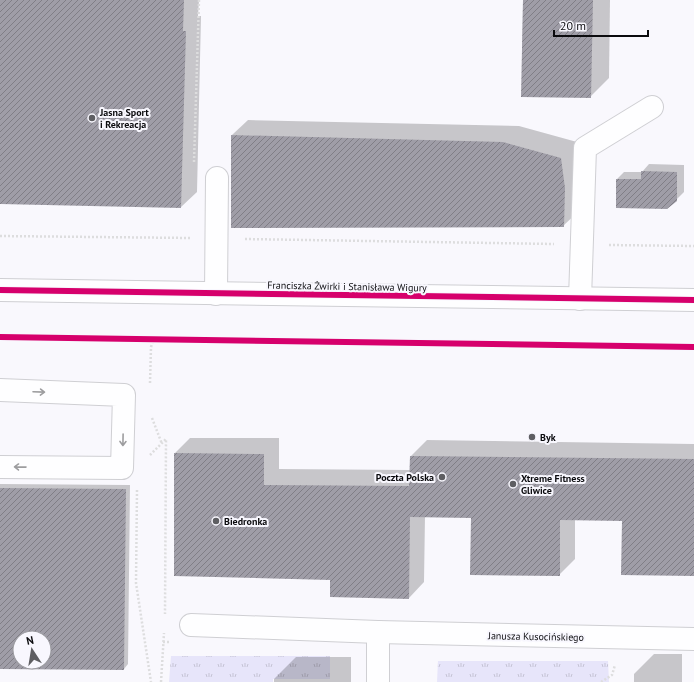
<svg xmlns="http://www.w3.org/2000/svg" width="694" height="682" font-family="'PT Sans',sans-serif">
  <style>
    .grass { fill: url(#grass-tufts) }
    .shadow { fill: #0003; fill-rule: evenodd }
    .building { fill: url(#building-hatch); fill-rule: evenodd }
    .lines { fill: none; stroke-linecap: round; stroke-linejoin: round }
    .minor-casing { stroke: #cfcfd3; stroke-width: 24 }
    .path { stroke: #ddddde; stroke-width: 2.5; stroke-dasharray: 2 2; stroke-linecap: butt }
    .minor { stroke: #fefeff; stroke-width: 22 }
    .cycleway-casing { stroke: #f8f7fe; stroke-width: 8 }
    .cycleway { stroke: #d6006c; stroke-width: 6 }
    .oneway { stroke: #9d9d9f }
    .poi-dot { fill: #5e5e62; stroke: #f8f7fe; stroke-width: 1.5 }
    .labels { text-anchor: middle; stroke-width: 4; stroke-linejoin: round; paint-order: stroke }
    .poi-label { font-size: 10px; font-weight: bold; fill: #0b0b0e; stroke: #f8f7fe; text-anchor: start }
    .street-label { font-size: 10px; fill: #0b0b0e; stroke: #f8f7fe }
  </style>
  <defs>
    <pattern id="grass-tufts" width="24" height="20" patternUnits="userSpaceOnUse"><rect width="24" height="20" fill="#e7e5fa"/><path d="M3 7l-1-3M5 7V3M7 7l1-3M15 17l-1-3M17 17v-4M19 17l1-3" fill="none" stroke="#c5c3d5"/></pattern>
    <pattern id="building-hatch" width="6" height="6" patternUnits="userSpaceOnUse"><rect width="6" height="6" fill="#9f9da7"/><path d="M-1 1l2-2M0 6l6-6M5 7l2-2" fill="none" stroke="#807e86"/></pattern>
  </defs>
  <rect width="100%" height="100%" fill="#f9f8fd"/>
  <!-- grass -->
  <g class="grass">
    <path d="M 171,656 L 330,656 L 330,679 L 273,679 L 273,682 L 169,682 Z"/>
    <path d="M 438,661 L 608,661 L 609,682 L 437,682 Z"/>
  </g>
  <!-- shadow -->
  <g class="shadow">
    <path d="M 0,0 L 199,0 L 198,16 L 201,16 L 197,192 L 181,207 L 0,203 Z"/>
    <path d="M 523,0 L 610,0 L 609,78 L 590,97 L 522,96 Z"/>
    <path d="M 248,120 L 519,126 L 577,142 L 579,211 L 563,226 L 232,135 Z"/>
    <path d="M 649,164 L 684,165 L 684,192 L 676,200 L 617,179 L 624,172 L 642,172 Z"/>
    <path d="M 190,438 L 279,438 L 279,469 L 411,470 L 411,456 L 427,440 L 694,444 L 694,575 L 623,520 L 575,519 L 575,559 L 559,575 L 472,517 L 425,516 L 424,582 L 409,598 L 175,453 Z"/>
    <path d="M 0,484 L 130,485 L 128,664 L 124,669 L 0,668 ZM 20,638 L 44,638 L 44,662 L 20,662 Z"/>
    <path d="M 654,654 L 682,654 L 682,682 L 634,682 L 634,674 Z"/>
    <path d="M 296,657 L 351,657 L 351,682 L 274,682 L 274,679 Z"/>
  </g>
  <!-- building -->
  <g class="building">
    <path d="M 0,0 L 184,0 L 183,31 L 186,31 L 181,208 L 0,204 Z"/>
    <path d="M 523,0 L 593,0 L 591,98 L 521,97 Z"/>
    <path d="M 231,135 L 503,142 L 561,158 L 565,188 L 564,227 L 231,228 Z"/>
    <path d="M 641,171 L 677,172 L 677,201 L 667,209 L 616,208 L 616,179 L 641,179 Z"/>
    <path d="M 174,453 L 264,454 L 264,485 L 409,486 L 410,456 L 694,459 L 694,576 L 621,575 L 622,521 L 560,520 L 560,576 L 470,575 L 471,518 L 410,517 L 409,599 L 330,597 L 330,580 L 174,576 Z"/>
    <path d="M 0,488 L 126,489 L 124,670 L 0,669 ZM 20,638 L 44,638 L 44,662 L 20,662 Z"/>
  </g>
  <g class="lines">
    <defs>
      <g id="minor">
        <path d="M 0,290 L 694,300"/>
        <path d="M 216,294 L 217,178"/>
        <path d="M 580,299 L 585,148 L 652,107"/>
        <path d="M 0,390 L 124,395 L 122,468 L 0,467"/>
        <path d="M 191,625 L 378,632 L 694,639"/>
        <path d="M 378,632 L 378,682"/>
      </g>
    </defs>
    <!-- minor casing -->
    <use href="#minor" class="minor-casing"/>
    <!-- path -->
    <g class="path">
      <path d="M 194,162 L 199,0"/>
      <path d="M 0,236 L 190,238"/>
      <path d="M 245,239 L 554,244"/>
      <path d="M 609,245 L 694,246"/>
      <path d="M 150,383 L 151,347 L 154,338"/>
      <path d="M 152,418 L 162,444"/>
      <path d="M 150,455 L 166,439 L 165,614"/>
      <path d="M 137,490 L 136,583 L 151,682"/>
      <path d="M 163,642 L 170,642"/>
      <path d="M 161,682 L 164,633"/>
      <path d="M 601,682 L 612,675 L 615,665"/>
    </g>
    <!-- minor -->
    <use href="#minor" class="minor"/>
    <defs>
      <g id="cycleway">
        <path d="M 0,290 L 694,300"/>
        <path d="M 0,337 L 694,347"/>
      </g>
    </defs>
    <!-- cycleway casing -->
    <use href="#cycleway" class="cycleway-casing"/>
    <!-- cycleway -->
    <use href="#cycleway" class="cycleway"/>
  </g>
  <!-- one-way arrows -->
  <defs><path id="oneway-shaft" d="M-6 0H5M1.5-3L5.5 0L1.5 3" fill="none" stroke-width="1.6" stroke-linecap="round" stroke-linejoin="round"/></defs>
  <g class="oneway">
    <use href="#oneway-shaft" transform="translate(39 392) rotate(2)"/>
    <use href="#oneway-shaft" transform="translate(123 440) rotate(91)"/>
    <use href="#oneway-shaft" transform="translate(20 467) rotate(-179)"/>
  </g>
  <!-- markers -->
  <g class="poi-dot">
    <circle cx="92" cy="118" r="4"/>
    <circle cx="532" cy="437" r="4"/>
    <circle cx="442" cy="477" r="4"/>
    <circle cx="513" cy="484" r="4"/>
    <circle cx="216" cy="521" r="4"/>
  </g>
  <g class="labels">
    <!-- poi labels -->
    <g class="poi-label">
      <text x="100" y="116">Jasna Sport<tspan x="100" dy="12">i Rekreacja</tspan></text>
      <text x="540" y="441">Byk</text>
      <text x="434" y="481" text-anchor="end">Poczta Polska</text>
      <text x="521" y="482">Xtreme Fitness<tspan x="521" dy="12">Gliwice</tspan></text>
      <text x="224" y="525">Biedronka</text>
    </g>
    <!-- street labels -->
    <g class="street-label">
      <text transform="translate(347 286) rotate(1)" y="4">Franciszka Żwirki i Stanisława Wigury</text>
      <text transform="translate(536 636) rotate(1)" y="4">Janusza Kusocińskiego</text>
    </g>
  </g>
  <!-- north arrow -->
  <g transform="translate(32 650) rotate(348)"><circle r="19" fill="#f8f7fe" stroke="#99999e"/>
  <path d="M0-3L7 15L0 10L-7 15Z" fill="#5e5e62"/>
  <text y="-6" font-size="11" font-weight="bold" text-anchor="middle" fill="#0b0b0e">N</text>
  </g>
  <!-- scale -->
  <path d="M554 30v6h94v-6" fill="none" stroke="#0b0b0e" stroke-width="2"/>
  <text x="560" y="30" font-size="12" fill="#0b0b0e" stroke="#f8f7fe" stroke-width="3" paint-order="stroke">20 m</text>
</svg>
